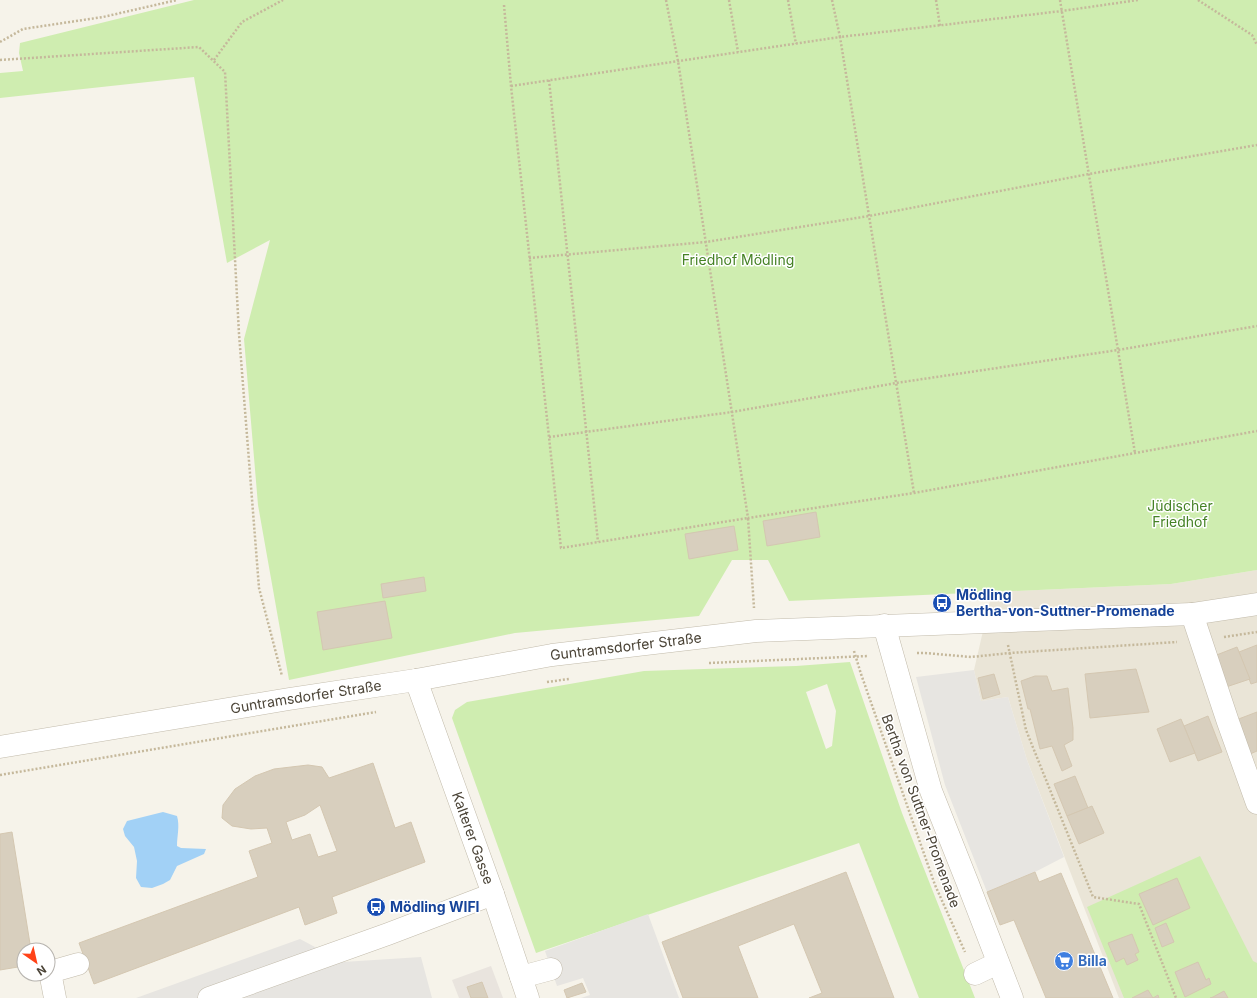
<svg xmlns="http://www.w3.org/2000/svg" width="1257" height="998" font-family="Inter,sans-serif">
  <style>
    .residential { fill: #eae5d7 }
    .industrial { fill: #e9e4de }
    .green { fill: #cfedb0; fill-rule: evenodd }
    .parking { fill: #e7e5e1 }
    .water { fill: #a2d1f6 }
    .building { fill: #d8cfbe; stroke: #d4c7b1; fill-rule: evenodd }
    .lines { fill: none; stroke-linecap: round; stroke-linejoin: round }
    .minor-casing { stroke: #c2bbab; stroke-width: 23 }
    .path { stroke: #c5b89b; stroke-width: 2.5; stroke-dasharray: 2 2; stroke-linecap: butt }
    .minor { stroke: #fff; stroke-width: 22 }
    .labels { text-anchor: middle; stroke-width: 3; stroke-linejoin: round; paint-order: stroke }
    .park-label { font-size: 14px; fill: #458225; stroke: #fff }
    .transit-label { font-size: 14px; font-weight: bold; fill: #164399; stroke: #fff; text-anchor: start }
    .street-label { font-size: 14px; fill: #4b4437; stroke: #fff }
    .shop-label { font-size: 14px; font-weight: bold; fill: #366cbe; stroke: #fff; text-anchor: start }
  </style>
  <rect width="100%" height="100%" fill="#f6f3ea"/>
  <!-- residential -->
  <path class="residential" d="M 1257,570 L 1257,998 L 1119,998 L 1027,760 L 1008,697 L 981,701 L 974,670 L 992,592 L 1171,584 Z"/>
  <!-- industrial -->
  <path class="industrial" d="M 491,966 L 503,998 L 459,998 L 452,980 Z"/>
  <!-- green -->
  <g class="green">
    <path d="M 194,0 L 1257,0 L 1257,570 L 1171,584 L 789,601 L 768,560 L 732,560 L 699,616 L 515,633 L 289,680 L 258,505 L 244,339 L 270,240 L 227,263 L 194,77 L 0,98 L 0,73 L 23,71 L 19,53 L 20,43 Z"/>
    <path d="M 850,662 L 902,813 L 975,998 L 919,998 L 859,843 L 536,953 L 452,718 L 455,710 L 467,702 L 644,671 L 796,666 ZM 827,684 L 836,711 L 832,746 L 826,749 L 806,692 Z"/>
    <path d="M 1200,856 L 1253,961 L 1257,963 L 1257,998 L 1124,998 L 1087,907 Z"/>
  </g>
  <!-- parking -->
  <g class="parking">
    <path d="M 974,670 L 981,701 L 1008,697 L 1027,760 L 1064,857 L 1035,872 L 987,892 L 945,785 L 916,677 Z"/>
    <path d="M 648,914 L 679,998 L 581,998 L 590,995 L 583,978 L 557,986 L 545,951 Z"/>
    <path d="M 300,939 L 343,962 L 421,957 L 432,998 L 136,998 Z"/>
  </g>
  <!-- water -->
  <path class="water" d="M 163,812 L 177,816 C 180,826 177,836 177,846 L 181,848 L 206,849 L 204,854 L 177,866 L 170,880 L 163,884 L 152,888 L 141,887 L 136,878 L 137,861 L 134,847 L 125,836 L 123,829 L 127,821 Z"/>
  <!-- building -->
  <g class="building">
    <path d="M 816,512 L 820,537 L 767,546 L 763,521 Z"/>
    <path d="M 734,526 L 738,550 L 689,559 L 685,534 Z"/>
    <path d="M 424,577 L 426,591 L 383,598 L 381,584 Z"/>
    <path d="M 385,601 L 392,638 L 323,650 L 317,612 Z"/>
    <path d="M 1257,645 L 1257,682 L 1251,684 L 1239,652 Z"/>
    <path d="M 1237,647 L 1250,679 L 1226,687 L 1214,656 Z"/>
    <path d="M 1136,669 L 1149,712 L 1090,718 L 1085,674 Z"/>
    <path d="M 994,674 L 1000,694 L 983,699 L 978,678 Z"/>
    <path d="M 1035,676 L 1047,676 L 1052,691 L 1068,688 L 1073,728 L 1073,740 L 1064,745 L 1072,766 L 1062,771 L 1052,746 L 1040,749 L 1030,709 L 1028,709 L 1021,681 Z"/>
    <path d="M 1257,712 L 1257,751 L 1250,754 L 1236,720 Z"/>
    <path d="M 1208,716 L 1222,752 L 1198,761 L 1184,726 Z"/>
    <path d="M 1181,719 L 1195,753 L 1170,762 L 1157,729 Z"/>
    <path d="M 373,763 L 395,828 L 411,822 L 425,862 L 332,897 L 337,913 L 305,925 L 299,907 L 94,984 L 79,943 L 258,877 L 249,851 L 272,843 L 267,828 L 251,829 L 232,826 L 222,818 L 223,805 L 235,789 L 255,776 L 274,769 L 308,765 L 322,767 L 329,778 ZM 320,805 L 337,851 L 318,857 L 310,834 L 292,840 L 286,822 L 305,815 Z"/>
    <path d="M 1075,776 L 1088,808 L 1067,816 L 1054,784 Z"/>
    <path d="M 1092,806 L 1104,833 L 1079,844 L 1067,816 Z"/>
    <path d="M 12,832 L 31,950 L 24,950 L 24,966 L 0,970 L 0,834 Z"/>
    <path d="M 846,872 L 894,998 L 809,998 L 822,993 L 794,924 L 738,946 L 758,998 L 683,998 L 662,942 Z"/>
    <path d="M 1035,872 L 1039,882 L 1061,873 L 1113,998 L 1046,998 L 1014,920 L 1000,925 L 987,892 Z"/>
    <path d="M 1177,878 L 1190,908 L 1153,925 L 1139,894 Z"/>
    <path d="M 1166,923 L 1174,942 L 1162,947 L 1155,928 Z"/>
    <path d="M 1132,934 L 1139,952 L 1135,954 L 1138,960 L 1127,965 L 1124,958 L 1116,962 L 1108,943 Z"/>
    <path d="M 1198,962 L 1206,980 L 1209,978 L 1211,984 L 1185,997 L 1175,972 Z"/>
    <path d="M 482,982 L 488,998 L 471,998 L 467,987 Z"/>
    <path d="M 582,983 L 586,992 L 567,998 L 564,990 Z"/>
    <path d="M 1148,990 L 1153,998 L 1158,995 L 1159,998 L 1132,998 Z"/>
    <path d="M 1224,991 L 1228,998 L 1210,998 L 1213,997 Z"/>
  </g>
  <g class="lines">
    <defs>
      <g id="minor">
        <path d="M 1192,614 L 1228,722 L 1257,803"/>
        <path d="M 884,625 L 931,791 L 968,884 L 1012,998"/>
        <path id="s1" d="M 416,680 L 493,894 L 528,998"/>
        <path id="s2" d="M 0,747 L 289,699 L 416,680 L 552,655 L 756,631 L 1192,614 L 1257,604"/>
        <path d="M 975,974 L 998,963"/>
        <path d="M 521,977 L 551,969"/>
        <path d="M 55,998 L 50,972 L 78,964"/>
        <path d="M 209,998 L 388,934 L 493,894"/>
      </g>
    </defs>
    <!-- minor casing -->
    <use href="#minor" class="minor-casing"/>
    <!-- path -->
    <g class="path">
      <path d="M 666,0 L 678,61 L 748,518 L 914,493 L 1257,431"/>
      <path d="M 729,0 L 738,52"/>
      <path d="M 788,0 L 796,44"/>
      <path d="M 832,0 L 840,37 L 1062,11 L 1138,0"/>
      <path d="M 936,0 L 940,26"/>
      <path d="M 1060,0 L 1135,453"/>
      <path d="M 1198,0 L 1252,35 L 1257,45"/>
      <path d="M 504,5 L 511,86 L 561,548 L 748,518 L 754,608"/>
      <path d="M 0,42 L 23,29 L 103,17 L 177,0"/>
      <path d="M 0,60 L 199,47 L 225,72 L 239,334 L 259,588 L 282,676"/>
      <path d="M 214,60 L 242,22 L 283,0"/>
      <path d="M 549,80 L 598,542"/>
      <path d="M 511,86 L 840,37 L 914,493"/>
      <path d="M 529,258 L 706,242 L 869,216 L 1089,174 L 1257,145"/>
      <path d="M 549,437 L 732,412 L 896,383 L 1118,350 L 1257,326"/>
      <path d="M 1224,637 L 1257,632"/>
      <path d="M 1008,645 L 1026,730 L 1093,897 L 1139,904 L 1176,998"/>
      <path d="M 854,651 L 861,674 L 935,885 L 965,952"/>
      <path d="M 917,653 L 925,653 L 971,657 L 1010,653 L 1177,642"/>
      <path d="M 709,663 L 868,656"/>
      <path d="M 547,682 L 569,679"/>
      <path d="M 0,775 L 376,712"/>
    </g>
    <!-- minor -->
    <use href="#minor" class="minor"/>
  </g>
  <!-- icons -->
  <defs>
    <symbol id="bus-disc" viewBox="-11 -11 22 22"><circle r="9.5" fill="#1a4fb4" stroke="#fff"/><path d="M-5-6H5V4H4V6H2V4H-2V6H-4V4H-5ZM-3.5-4V0h7V-4ZM-3.5 1.2v1.5H-2V1.2ZM2 1.2v1.5H3.5V1.2Z" fill="#fff"/></symbol>
    <symbol id="supermarket-disc" viewBox="-11 -11 22 22"><circle r="9.5" fill="#3f7fe0" stroke="#fff"/><path d="M-6-5.5h2.5l.6 2H6L4.5 2H-2.5L-4.4-4H-6ZM-1.5 3.2a1.3 1.3 0 1 0 .1 0ZM3 3.2a1.3 1.3 0 1 0 .1 0Z" fill="#fff"/></symbol>
  </defs>
  <g fill-rule="evenodd">
    <use href="#bus-disc" x="931" y="592" width="22" height="22"/>
    <use href="#bus-disc" x="365" y="896" width="22" height="22"/>
    <use href="#supermarket-disc" x="1053" y="950" width="22" height="22"/>
  </g>
  <g class="labels">
    <!-- park labels -->
    <g class="park-label">
      <text x="738" y="265">Friedhof Mödling</text>
      <text x="1180" y="511">Jüdischer<tspan x="1180" dy="16">Friedhof</tspan></text>
    </g>
    <!-- transit labels -->
    <g class="transit-label">
      <text x="956" y="600">Mödling<tspan x="956" dy="16">Bertha-von-Suttner-Promenade</tspan></text>
      <text x="390" y="912">Mödling WIFI</text>
    </g>
    <!-- street labels -->
    <g class="street-label">
      <text dy="5" stroke="none"><textPath href="#s2" startOffset="634">Guntramsdorfer Straße</textPath></text>
      <text dy="5" stroke="none"><textPath href="#s2" startOffset="310">Guntramsdorfer Straße</textPath></text>
      <text transform="translate(921 811) rotate(70)" y="5">Bertha von Suttner-Promenade</text>
      <text dy="5" stroke="none"><textPath href="#s1" startOffset="168">Kalterer Gasse</textPath></text>
    </g>
    <!-- shop labels -->
    <g class="shop-label">
      <text x="1078" y="966">Billa</text>
    </g>
  </g>
  <!-- north arrow -->
  <g transform="translate(36 962) rotate(146)"><circle r="19" fill="#ffffff" stroke="#b7b4af"/>
  <path d="M0-3L7 15L0 10L-7 15Z" fill="#ff4217"/>
  <text y="-6" font-size="11" font-weight="bold" text-anchor="middle" fill="#4b4437">N</text>
  </g>
</svg>
